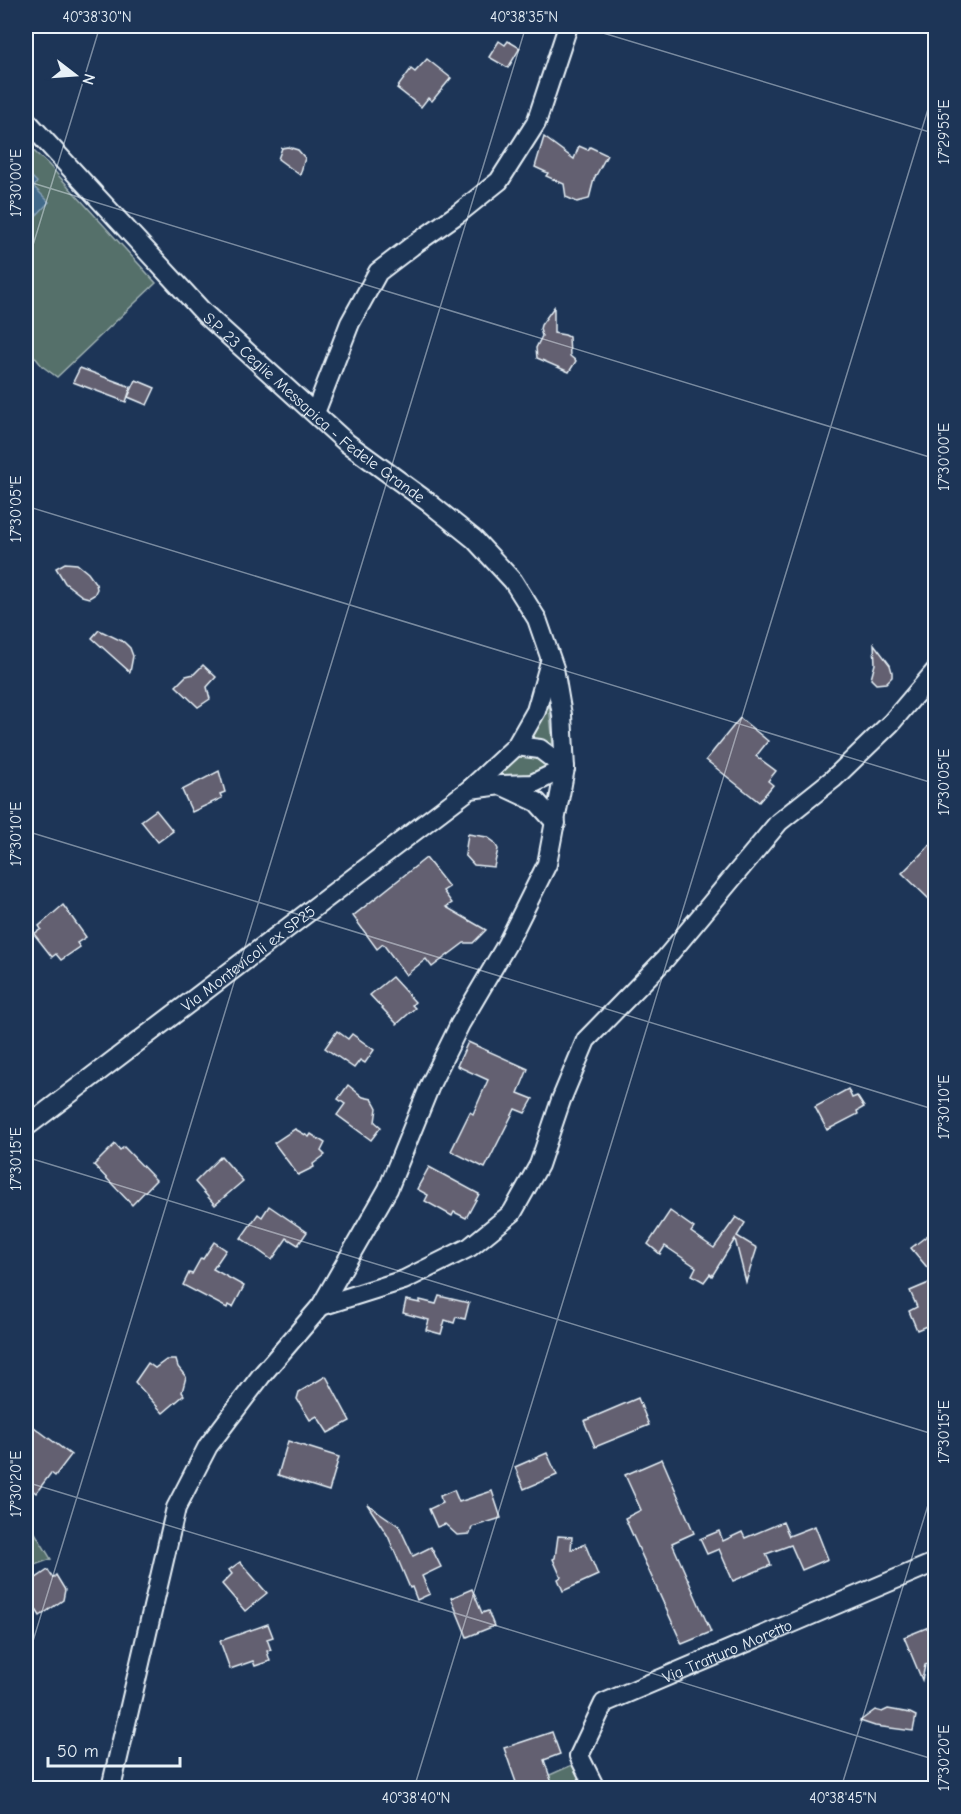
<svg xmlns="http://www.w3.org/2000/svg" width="961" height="1814" font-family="'Comic Neue',sans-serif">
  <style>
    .green { fill: #556f6b; stroke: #9eb0b2; stroke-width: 1.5 }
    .water { fill: #436a8a; stroke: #85a0b6; stroke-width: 1.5 }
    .building { fill: #646171; stroke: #e8f1f8; stroke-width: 1.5 }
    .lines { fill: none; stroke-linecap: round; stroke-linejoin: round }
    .minor-casing { stroke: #e8f1f8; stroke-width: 22 }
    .minor { stroke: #1d3557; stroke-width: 18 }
    .ticks { fill: none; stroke: #e8f1f8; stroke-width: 1.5; stroke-opacity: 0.45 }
    .labels { text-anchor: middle; stroke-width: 5; stroke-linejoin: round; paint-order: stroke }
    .street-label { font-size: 16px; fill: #e8f1f8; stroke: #1d3557 }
    .neatline { fill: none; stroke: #e8f1f8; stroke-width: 2 }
    .ticks-label { font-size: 15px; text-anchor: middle; fill: #e8f1f8 }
  </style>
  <rect width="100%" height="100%" fill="#1d3557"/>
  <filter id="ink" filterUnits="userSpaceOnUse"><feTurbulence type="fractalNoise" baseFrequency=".0167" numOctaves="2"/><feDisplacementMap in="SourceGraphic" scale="12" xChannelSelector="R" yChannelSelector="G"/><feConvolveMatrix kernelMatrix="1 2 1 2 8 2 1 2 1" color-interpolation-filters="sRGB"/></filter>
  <g filter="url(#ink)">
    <!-- green -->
    <g class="green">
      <path d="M 26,144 L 48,164 L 156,283 L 57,377 L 42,366 L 26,346 Z"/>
      <path d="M 549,705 L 553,744 L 529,739 Z"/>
      <path d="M 534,755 L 550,760 L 546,769 L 522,776 L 493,776 L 515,757 Z"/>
      <path d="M 26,1518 L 51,1559 L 26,1568 Z"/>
      <path d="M 572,1765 L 584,1788 L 512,1788 L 541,1779 Z"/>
    </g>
    <!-- water -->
    <path class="water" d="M 27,172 L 37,182 L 34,187 L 49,202 L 35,217 L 26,209 Z"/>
    <!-- building -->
    <g class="building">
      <path d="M 499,41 L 505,45 L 508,41 L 520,48 L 508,68 L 489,57 Z"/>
      <path d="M 427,59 L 451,78 L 432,101 L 428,98 L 421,107 L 397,88 L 411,69 L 415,72 Z"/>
      <path d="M 544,137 L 574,159 L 579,146 L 588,150 L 590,147 L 607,155 L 594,179 L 589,199 L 577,202 L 566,197 L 564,184 L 546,176 L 548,173 L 535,167 Z"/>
      <path d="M 288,147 L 298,150 L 305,158 L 300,175 L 278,159 L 282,148 Z"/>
      <path d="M 554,307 L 554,333 L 565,335 L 569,337 L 570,356 L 576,361 L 569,372 L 537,358 L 536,348 L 542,336 L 540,329 L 541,325 Z"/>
      <path d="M 80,368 L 131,387 L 126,402 L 73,382 Z"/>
      <path d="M 136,380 L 155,388 L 147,405 L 128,397 Z"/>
      <path d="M 65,563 L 77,564 L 88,573 L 96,584 L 97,589 L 94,595 L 89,598 L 82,596 L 65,583 L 56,568 Z"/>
      <path d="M 99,630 L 124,642 L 130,648 L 133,656 L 130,672 L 92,638 Z"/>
      <path d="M 874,644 L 890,665 L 892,672 L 892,677 L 886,683 L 876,684 L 871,679 L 875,664 Z"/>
      <path d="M 203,665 L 216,677 L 207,687 L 210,699 L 198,707 L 176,686 L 186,676 L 194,674 Z"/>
      <path d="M 740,718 L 768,741 L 756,756 L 776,771 L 768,781 L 773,785 L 759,802 L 706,760 Z"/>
      <path d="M 219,771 L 225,792 L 220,794 L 222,798 L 192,812 L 182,790 Z"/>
      <path d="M 156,810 L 173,831 L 158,842 L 141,821 Z"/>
      <path d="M 468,834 L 487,837 L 494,842 L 498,849 L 494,867 L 474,865 L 465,855 Z"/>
      <path d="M 936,839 L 936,892 L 929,899 L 902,873 Z"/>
      <path d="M 426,858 L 449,887 L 443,891 L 452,903 L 446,907 L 486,930 L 473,943 L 464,943 L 432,967 L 426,959 L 406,975 L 383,944 L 377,949 L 353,916 Z"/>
      <path d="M 63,905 L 86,937 L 77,943 L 80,947 L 61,960 L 56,954 L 52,957 L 34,934 L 41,929 L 39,926 Z"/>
      <path d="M 392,977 L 415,1002 L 412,1005 L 415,1008 L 397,1024 L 370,995 Z"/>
      <path d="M 337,1031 L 348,1039 L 352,1034 L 374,1050 L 365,1063 L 360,1060 L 354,1068 L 325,1048 Z"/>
      <path d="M 468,1042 L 528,1069 L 518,1093 L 533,1099 L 525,1113 L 515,1109 L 485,1168 L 451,1151 L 470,1112 L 473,1114 L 488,1080 L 457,1066 Z"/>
      <path d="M 348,1085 L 363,1097 L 372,1099 L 375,1104 L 377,1108 L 375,1122 L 381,1127 L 371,1140 L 337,1115 L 345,1104 L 338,1099 Z"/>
      <path d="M 848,1089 L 852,1098 L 857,1096 L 864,1107 L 857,1111 L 858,1114 L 827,1130 L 815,1107 Z"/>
      <path d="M 295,1129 L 309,1137 L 311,1134 L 325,1143 L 321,1151 L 325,1155 L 313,1164 L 314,1167 L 298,1175 L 274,1143 Z"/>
      <path d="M 115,1144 L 120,1150 L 124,1147 L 156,1180 L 132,1205 L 94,1165 Z"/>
      <path d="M 221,1156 L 243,1181 L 215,1205 L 195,1182 Z"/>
      <path d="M 429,1167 L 479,1194 L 466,1218 L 454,1212 L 452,1216 L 425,1201 L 428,1195 L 417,1189 Z"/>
      <path d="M 269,1206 L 307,1232 L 298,1245 L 287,1238 L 272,1260 L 241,1238 L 258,1214 L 262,1217 Z"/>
      <path d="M 670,1211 L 694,1228 L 691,1232 L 714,1248 L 736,1217 L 745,1223 L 737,1236 L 757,1248 L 746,1282 L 735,1239 L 712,1276 L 710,1274 L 704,1282 L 692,1275 L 696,1267 L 665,1246 L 660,1254 L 648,1244 Z"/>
      <path d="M 936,1229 L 936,1278 L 911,1248 Z"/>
      <path d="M 214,1242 L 226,1250 L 213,1269 L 244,1286 L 233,1307 L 228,1305 L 227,1308 L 183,1285 L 189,1273 L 192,1274 L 201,1258 L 203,1259 Z"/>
      <path d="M 936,1280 L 936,1322 L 917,1330 L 909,1311 L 917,1307 L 910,1291 Z"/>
      <path d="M 439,1296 L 469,1303 L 465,1319 L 456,1317 L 454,1323 L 445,1320 L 441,1334 L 426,1330 L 429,1320 L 403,1313 L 406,1300 L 420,1303 L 420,1300 L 436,1304 Z"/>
      <path d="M 166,1360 L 176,1360 L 178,1367 L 186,1377 L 182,1392 L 184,1395 L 163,1413 L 135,1382 L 148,1363 L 155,1368 Z"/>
      <path d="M 326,1376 L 350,1421 L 328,1433 L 317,1416 L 310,1420 L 297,1399 L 299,1392 Z"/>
      <path d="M 638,1398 L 649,1425 L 595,1447 L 584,1421 Z"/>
      <path d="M 34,1427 L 71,1455 L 55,1476 L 51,1473 L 36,1493 L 26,1485 L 26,1437 Z"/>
      <path d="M 288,1441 L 339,1457 L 329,1491 L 278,1475 Z"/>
      <path d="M 547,1453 L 557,1475 L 524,1489 L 515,1467 Z"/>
      <path d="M 662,1459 L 694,1533 L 672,1543 L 711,1632 L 682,1644 L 625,1518 L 641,1510 L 625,1475 Z"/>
      <path d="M 454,1490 L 459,1502 L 492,1491 L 501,1518 L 472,1527 L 470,1534 L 457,1535 L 445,1524 L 437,1527 L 429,1509 L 442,1503 L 440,1496 Z"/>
      <path d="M 367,1504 L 399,1526 L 413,1556 L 431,1547 L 441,1567 L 422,1576 L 430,1594 L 417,1600 L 412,1587 L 410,1588 L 388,1536 Z"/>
      <path d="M 783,1522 L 789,1536 L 815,1526 L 828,1559 L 802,1570 L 791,1545 L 766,1554 L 771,1565 L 733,1581 L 719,1549 L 707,1554 L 700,1539 L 719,1531 L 723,1541 L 742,1532 L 745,1538 Z"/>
      <path d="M 558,1536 L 572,1537 L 571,1550 L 585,1544 L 598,1575 L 563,1591 L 558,1579 L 561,1577 L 553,1559 L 555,1558 Z"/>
      <path d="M 240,1562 L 267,1593 L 245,1611 L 222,1584 L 232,1574 L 229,1570 Z"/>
      <path d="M 48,1570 L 53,1578 L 56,1575 L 65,1590 L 63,1600 L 40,1616 L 35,1608 L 30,1611 L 26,1603 L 26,1585 Z"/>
      <path d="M 472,1589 L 482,1613 L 488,1611 L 494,1626 L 467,1637 L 451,1598 Z"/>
      <path d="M 268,1624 L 273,1637 L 267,1639 L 271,1650 L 267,1651 L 270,1661 L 255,1666 L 253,1661 L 230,1669 L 220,1641 Z"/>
      <path d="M 936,1624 L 936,1661 L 925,1665 L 922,1680 L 904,1637 Z"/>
      <path d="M 888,1709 L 910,1713 L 916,1716 L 913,1731 L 875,1726 L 860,1721 L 875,1710 L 882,1712 Z"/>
      <path d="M 552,1732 L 560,1754 L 544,1760 L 552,1783 L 534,1788 L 518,1788 L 504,1748 Z"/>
    </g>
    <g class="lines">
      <defs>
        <g id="minor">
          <path id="s1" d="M 26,120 L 204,313 L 347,443 L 428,502 L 474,539 L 513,581 L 537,619 L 554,668 L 562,715 L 565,768 L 547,864 L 507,944 L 460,1024 L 431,1083 L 388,1189 L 321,1306 L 261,1376 L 208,1446 L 176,1508 L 111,1788"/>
          <path d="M 315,413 L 350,323 L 378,272 L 412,246 L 459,213 L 499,181 L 536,123 L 568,26"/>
          <path d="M 516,746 L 540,749 L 565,768"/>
          <path d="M 505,787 L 537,802 L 556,823"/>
          <path d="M 470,789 L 501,785 L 532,784 L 565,768"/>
          <path id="s2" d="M 26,1127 L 470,789 L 516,746 L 536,711 L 550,662"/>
          <path d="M 321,1306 L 404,1280 L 470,1247 L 512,1213 L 539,1165 L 561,1100 L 586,1040 L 665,959 L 779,822 L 833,779 L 891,723 L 936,670"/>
          <path id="s3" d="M 595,1788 L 579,1756 L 604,1703 L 936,1562"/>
        </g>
      </defs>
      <!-- minor casing -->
      <use href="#minor" class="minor-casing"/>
      <!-- minor -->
      <use href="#minor" class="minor"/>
    </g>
  </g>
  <!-- ticks -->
  <path class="ticks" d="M 580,26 L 936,134M 26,181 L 936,459M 26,268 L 100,26M 26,506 L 936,784M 26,831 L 936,1110M 26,1157 L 936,1435M 26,1482 L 936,1760M 26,1664 L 526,26M 414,1788 L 936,83M 841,1788 L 936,1479"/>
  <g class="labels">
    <!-- street labels -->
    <g class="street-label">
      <text dy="6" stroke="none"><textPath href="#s1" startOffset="408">S.P. 23 Ceglie Messapica - Fedele Grande</textPath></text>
      <text dy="6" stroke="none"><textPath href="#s2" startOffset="279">Via Montevicoli ex SP25</textPath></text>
      <text dy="6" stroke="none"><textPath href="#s3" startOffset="228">Via Tratturo Moretto</textPath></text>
    </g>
  </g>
  <!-- margin -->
  <rect width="961" height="1814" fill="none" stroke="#1d3557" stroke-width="66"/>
  <!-- north arrow -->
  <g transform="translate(75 75) rotate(107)" stroke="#1d3557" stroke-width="4.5" paint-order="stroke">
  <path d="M0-4.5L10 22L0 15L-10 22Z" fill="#e8f1f8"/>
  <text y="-9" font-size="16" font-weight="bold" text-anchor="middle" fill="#e8f1f8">N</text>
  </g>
  <!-- scale -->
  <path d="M48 1757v9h132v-9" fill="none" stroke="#e8f1f8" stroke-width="3"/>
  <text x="57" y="1757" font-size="18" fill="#e8f1f8" stroke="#1d3557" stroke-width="4.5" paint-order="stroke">50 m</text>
  <rect x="33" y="33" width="895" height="1748" class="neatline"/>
  <g class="ticks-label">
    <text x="97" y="22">40°38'30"N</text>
    <text x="524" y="22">40°38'35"N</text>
    <text transform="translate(944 132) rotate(-90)" y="5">17°29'55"E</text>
    <text transform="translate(16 183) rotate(-90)" y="5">17°30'00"E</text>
    <text transform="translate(944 457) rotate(-90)" y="5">17°30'00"E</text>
    <text transform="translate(16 509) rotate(-90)" y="5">17°30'05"E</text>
    <text transform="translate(944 782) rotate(-90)" y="5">17°30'05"E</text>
    <text transform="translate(16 834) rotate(-90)" y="5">17°30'10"E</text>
    <text transform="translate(944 1107) rotate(-90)" y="5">17°30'10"E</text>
    <text transform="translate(16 1159) rotate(-90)" y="5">17°30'15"E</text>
    <text transform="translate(944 1432) rotate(-90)" y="5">17°30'15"E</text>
    <text transform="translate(16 1484) rotate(-90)" y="5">17°30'20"E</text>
    <text transform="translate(944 1758) rotate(-90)" y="5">17°30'20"E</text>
    <text x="416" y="1803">40°38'40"N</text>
    <text x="843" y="1803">40°38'45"N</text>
  </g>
</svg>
